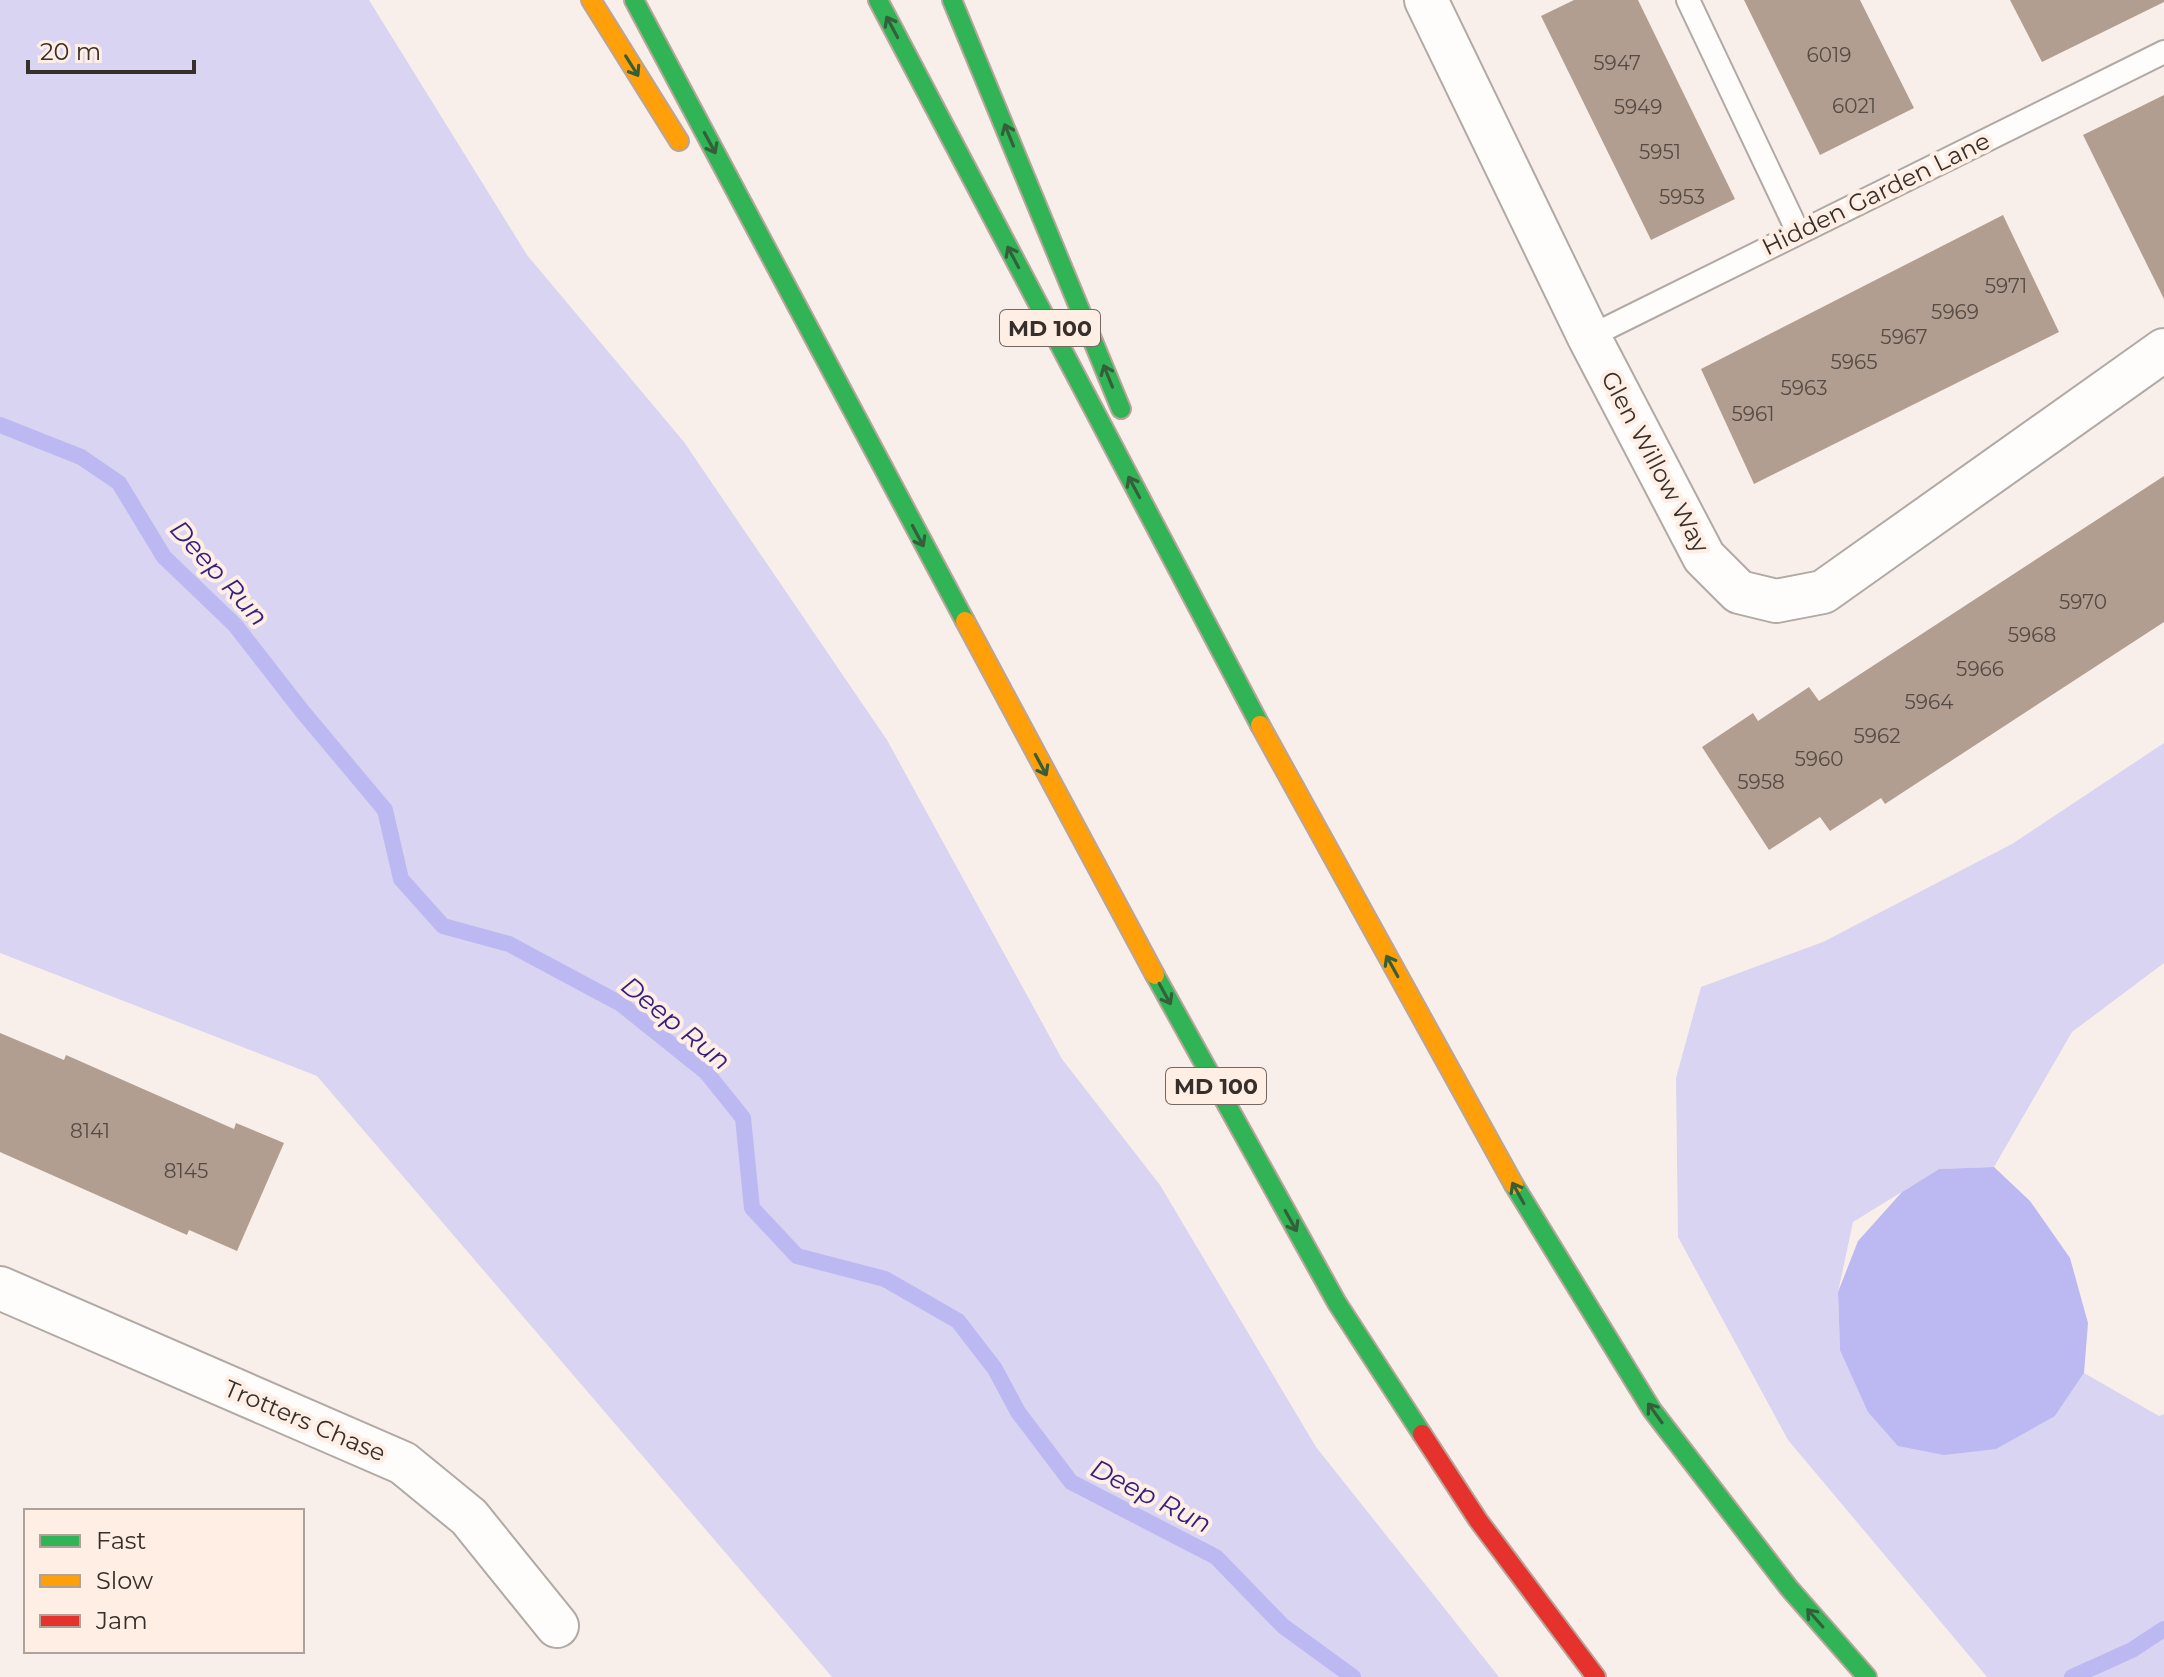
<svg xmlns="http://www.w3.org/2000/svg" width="2164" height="1677" font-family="Montserrat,sans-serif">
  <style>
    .green { fill: #d8d4f1 }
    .water { fill: #bcb8f2 }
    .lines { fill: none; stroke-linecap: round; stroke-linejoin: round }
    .stream { stroke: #bcb8f2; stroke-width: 16 }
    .building { fill: #b29e91 }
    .lane-casing { stroke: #b0a9a4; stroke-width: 26 }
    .street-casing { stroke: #b0a9a4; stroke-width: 46 }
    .fast-casing { stroke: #b8a59b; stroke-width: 22 }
    .slow-casing { stroke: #b8a59b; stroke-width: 22 }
    .jam-casing { stroke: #b8a59b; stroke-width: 22 }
    .lane { stroke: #fefdfc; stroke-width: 22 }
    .street { stroke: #fefdfc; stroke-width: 42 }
    .fast { stroke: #30b455; stroke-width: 18 }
    .slow { stroke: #ff9f0a; stroke-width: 18 }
    .jam { stroke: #e5322d; stroke-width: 18 }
    .oneway { stroke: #355e3a }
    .labels { text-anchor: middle; stroke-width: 8; stroke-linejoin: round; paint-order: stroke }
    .number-label { font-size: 20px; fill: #564b44 }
    .shield { fill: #ffeee4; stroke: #736862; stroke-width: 2 }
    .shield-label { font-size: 22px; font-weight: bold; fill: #372f2b }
    .street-label { font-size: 24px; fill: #372f2b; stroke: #ffeee4 }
    .water-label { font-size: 26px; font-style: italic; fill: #342081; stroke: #ffeee4 }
  </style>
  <rect width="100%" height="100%" fill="#f9efea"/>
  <!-- green -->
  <g class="green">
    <path d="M 0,0 L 369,0 L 527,255 L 684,442 L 887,740 L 1062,1059 L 1160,1185 L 1316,1447 L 1499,1677 L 832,1677 L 317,1076 L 0,953 Z"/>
    <path d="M 2164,743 L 2164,963 L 2072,1032 L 1994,1167 L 1939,1169 L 1853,1222 L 1838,1292 L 1840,1350 L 2055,1416 L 2084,1373 L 2159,1416 L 2164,1414 L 2164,1677 L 1987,1677 L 1788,1440 L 1678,1237 L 1676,1078 L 1701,987 L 1823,942 L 2012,844 Z"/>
  </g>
  <!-- water -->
  <path class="water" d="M 1994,1167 L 2030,1201 L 2070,1258 L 2088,1323 L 2084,1373 L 2055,1416 L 1996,1449 L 1944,1455 L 1898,1446 L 1868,1412 L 1840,1350 L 1838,1292 L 1858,1241 L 1902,1192 L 1939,1169 Z"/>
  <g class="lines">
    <!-- stream -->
    <g class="stream">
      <path d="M 0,425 L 81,457 L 119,483 L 164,557 L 235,625 L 302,711 L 385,810 L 401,879 L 443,926 L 509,944 L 621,1004 L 706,1072 L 743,1118 L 752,1208 L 797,1256 L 885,1279 L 958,1321 L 995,1369 L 1018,1412 L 1071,1482 L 1216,1557 L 1283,1626 L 1353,1677"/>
      <path d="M 2072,1677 L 2132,1650 L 2164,1629"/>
    </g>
  </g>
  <!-- building -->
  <g class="building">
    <path d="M 1574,0 L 1638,0 L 1735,199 L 1651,240 L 1541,16 Z"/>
    <path d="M 1744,0 L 1860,0 L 1914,108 L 1820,155 Z"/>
    <path d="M 2010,0 L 2164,0 L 2164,2 L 2042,62 Z"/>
    <path d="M 2164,95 L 2164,299 L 2083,135 Z"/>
    <path d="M 2003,215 L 2059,332 L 1754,484 L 1701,369 Z"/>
    <path d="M 2164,476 L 2164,622 L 1885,804 L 1881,798 L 1830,831 L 1820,817 L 1769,850 L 1702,747 L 1753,713 L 1758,721 L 1809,687 L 1819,701 Z"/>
    <path d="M 0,1033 L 64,1060 L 66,1055 L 234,1129 L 236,1123 L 284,1143 L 237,1251 L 189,1230 L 187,1235 L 0,1152 Z"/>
  </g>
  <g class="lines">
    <defs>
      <g id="lane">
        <path d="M 1688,0 L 1798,232"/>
        <path d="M 1589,337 L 2164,52"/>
      </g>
      <g id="street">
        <path d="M 1426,0 L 1589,337 L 1704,557 L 1739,592 L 1776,601 L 1823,592 L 2164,350"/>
        <path d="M 0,1288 L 403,1463 L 469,1517 L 557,1626"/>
      </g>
      <g id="fast">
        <path d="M 634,0 L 965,621"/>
        <path d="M 878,0 L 1260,725"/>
        <path d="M 952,0 L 1121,409"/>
        <path d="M 1155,975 L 1337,1303 L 1422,1434"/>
        <path d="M 1514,1185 L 1652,1410 L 1789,1588 L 1867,1677"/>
      </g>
      <g id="slow">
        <path d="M 591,0 L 679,141"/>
        <path d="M 965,621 L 1155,975"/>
        <path d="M 1260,725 L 1514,1185"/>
      </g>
      <path id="jam" d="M 1422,1434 L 1478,1520 L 1596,1677"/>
    </defs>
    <!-- lane casing -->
    <use href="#lane" class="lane-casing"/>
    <!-- street casing -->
    <use href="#street" class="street-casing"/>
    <!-- fast casing -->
    <use href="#fast" class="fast-casing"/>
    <!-- slow casing -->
    <use href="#slow" class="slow-casing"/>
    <!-- jam casing -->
    <use href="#jam" class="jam-casing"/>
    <!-- lane -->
    <use href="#lane" class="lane"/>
    <!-- street -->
    <use href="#street" class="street"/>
    <!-- fast -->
    <use href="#fast" class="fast"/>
    <!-- slow -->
    <use href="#slow" class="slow"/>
    <!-- jam -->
    <use href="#jam" class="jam"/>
  </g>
  <!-- one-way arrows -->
  <defs><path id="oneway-shaft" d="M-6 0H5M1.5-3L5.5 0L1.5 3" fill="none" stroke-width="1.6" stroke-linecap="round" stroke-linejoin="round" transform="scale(2)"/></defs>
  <g class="oneway">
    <use href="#oneway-shaft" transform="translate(892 27) rotate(-118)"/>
    <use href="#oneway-shaft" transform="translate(632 66) rotate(58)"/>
    <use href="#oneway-shaft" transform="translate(1009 135) rotate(-112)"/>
    <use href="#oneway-shaft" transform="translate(710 143) rotate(62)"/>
    <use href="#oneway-shaft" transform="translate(1013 257) rotate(-118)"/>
    <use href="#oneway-shaft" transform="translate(1108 376) rotate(-112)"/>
    <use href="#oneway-shaft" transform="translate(1134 487) rotate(-118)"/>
    <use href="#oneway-shaft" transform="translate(918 536) rotate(62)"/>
    <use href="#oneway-shaft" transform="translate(1041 765) rotate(62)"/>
    <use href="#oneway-shaft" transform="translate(1392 966) rotate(-119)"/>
    <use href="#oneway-shaft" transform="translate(1165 994) rotate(61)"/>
    <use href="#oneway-shaft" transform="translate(1518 1193) rotate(-119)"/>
    <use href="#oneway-shaft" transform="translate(1291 1221) rotate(61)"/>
    <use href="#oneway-shaft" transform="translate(1655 1413) rotate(-126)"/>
    <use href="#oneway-shaft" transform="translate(1815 1618) rotate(-131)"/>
  </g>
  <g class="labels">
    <!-- number labels -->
    <g class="number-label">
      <text x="1829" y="62">6019</text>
      <text x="1617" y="70">5947</text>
      <text x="1854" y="113">6021</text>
      <text x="1638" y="114">5949</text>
      <text x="1660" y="159">5951</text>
      <text x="1682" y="204">5953</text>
      <text x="2006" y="293">5971</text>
      <text x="1955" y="319">5969</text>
      <text x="1904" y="344">5967</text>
      <text x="1854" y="369">5965</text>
      <text x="1804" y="395">5963</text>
      <text x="1753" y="421">5961</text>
      <text x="2083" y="609">5970</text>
      <text x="2032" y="642">5968</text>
      <text x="1980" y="676">5966</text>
      <text x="1929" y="709">5964</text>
      <text x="1877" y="743">5962</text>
      <text x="1819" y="766">5960</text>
      <text x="1761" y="789">5958</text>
      <text x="90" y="1138">8141</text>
      <text x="186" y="1178">8145</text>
    </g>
    <!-- shield labels -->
    <g class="shield">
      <rect x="1000" y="310" width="100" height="36" rx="6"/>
      <rect x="1166" y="1068" width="100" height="36" rx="6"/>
    </g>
    <g class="shield-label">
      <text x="1050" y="336">MD 100</text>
      <text x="1216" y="1094">MD 100</text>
    </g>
    <!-- street labels -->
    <g class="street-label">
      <text transform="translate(1876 194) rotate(-26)" y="8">Hidden Garden Lane</text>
      <text transform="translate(1655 462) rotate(62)" y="8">Glen Willow Way</text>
      <text transform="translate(305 1421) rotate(23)" y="8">Trotters Chase</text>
    </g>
    <!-- water labels -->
    <g class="water-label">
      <text transform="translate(219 573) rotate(48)" y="9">Deep Run</text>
      <text transform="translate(676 1023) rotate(39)" y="9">Deep Run</text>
      <text transform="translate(1151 1496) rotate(27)" y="9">Deep Run</text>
    </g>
  </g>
  <!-- legend -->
  <rect x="24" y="1509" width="280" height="144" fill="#ffeee4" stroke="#afa29a" stroke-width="2"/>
  <rect x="40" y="1535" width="40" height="12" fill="#30b455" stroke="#afa29a" stroke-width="2"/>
  <text x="96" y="1549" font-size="24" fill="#372f2b">Fast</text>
  <rect x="40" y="1575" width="40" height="12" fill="#ff9f0a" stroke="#afa29a" stroke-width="2"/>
  <text x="96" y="1589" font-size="24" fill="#372f2b">Slow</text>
  <rect x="40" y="1615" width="40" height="12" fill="#e5322d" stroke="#afa29a" stroke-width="2"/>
  <text x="96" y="1629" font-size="24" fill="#372f2b">Jam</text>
  <!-- scale -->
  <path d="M28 60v12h166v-12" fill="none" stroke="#372f2b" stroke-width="4"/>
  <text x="40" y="60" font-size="24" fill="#372f2b" stroke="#ffeee4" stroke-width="6" paint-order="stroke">20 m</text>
</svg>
